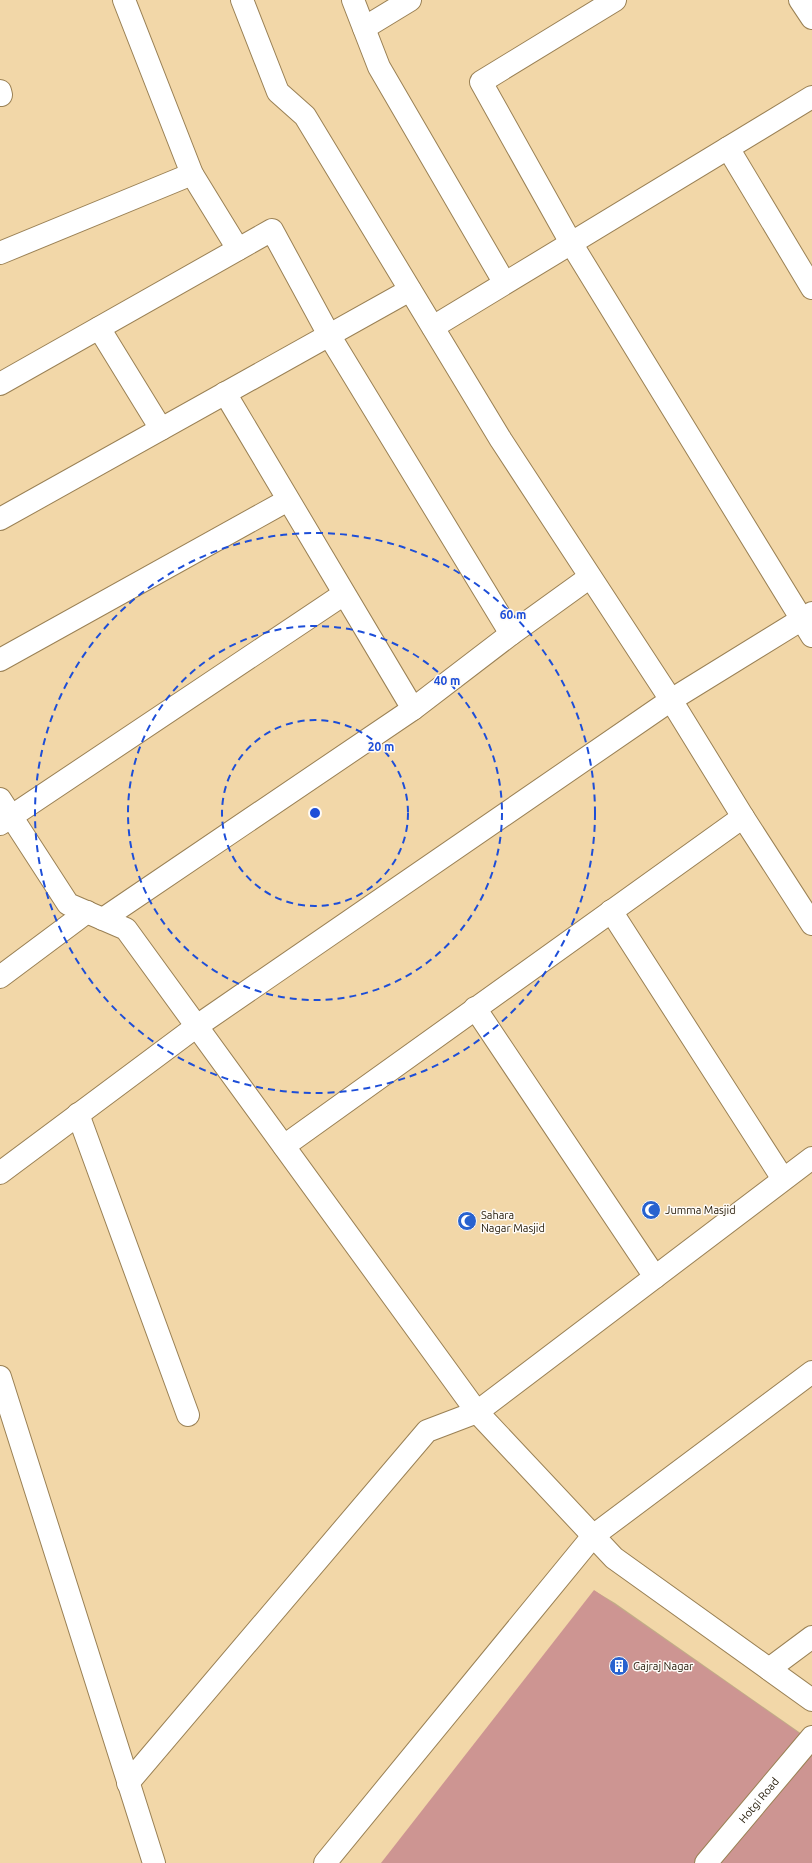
<svg xmlns="http://www.w3.org/2000/svg" width="812" height="1863" font-family="Ubuntu,sans-serif">
  <style>
    .shadow { fill: #0003 }
    .building { fill: #cd9592 }
    .lines { fill: none; stroke-linecap: round; stroke-linejoin: round }
    .minor-casing { stroke: #9a8155; stroke-width: 24 }
    .minor { stroke: #fff; stroke-width: 22 }
    .ring { fill: none; stroke: #1d4ed8; stroke-width: 2; stroke-dasharray: 7 5 }
    .labels { text-anchor: middle; stroke-width: 3; stroke-linejoin: round; paint-order: stroke }
    .poi-label { font-size: 11px; fill: #231907; stroke: #fefbf7; text-anchor: start }
    .street-label { font-size: 11px; fill: #231907; stroke: #fefbf7 }
    .centre { fill: #1d4ed8; stroke: #fefbf7; stroke-width: 2 }
    .ring-label { font-size: 12px; text-anchor: middle; font-weight: bold; fill: #1d4ed8; stroke: #fefbf7; stroke-width: 3; stroke-linejoin: round; paint-order: stroke }
  </style>
  <rect width="100%" height="100%" fill="#f2d7a8"/>
  <!-- shadow -->
  <path class="shadow" d="M 595,1591 L 615,1603 L 812,1741 L 812,1863 L 382,1863 Z"/>
  <!-- building -->
  <path class="building" d="M 594,1590 L 812,1742 L 812,1863 L 381,1863 Z"/>
  <g class="lines">
    <defs>
      <g id="minor">
        <path d="M 124,0 L 192,174 L 238,249"/>
        <path d="M 242,0 L 278,92 L 305,116 L 501,440 L 671,700 L 743,817 L 812,924"/>
        <path d="M 353,0 L 379,67 L 504,282"/>
        <path d="M 615,0 L 481,82 L 571,243 L 812,636"/>
        <path d="M 800,0 L 812,18"/>
        <path d="M 364,28 L 410,0"/>
        <path d="M 0,91 L 1,95 L 0,95"/>
        <path d="M 728,148 L 812,288"/>
        <path d="M 0,253 L 192,174"/>
        <path d="M 433,327 L 812,97"/>
        <path d="M 99,328 L 161,429"/>
        <path d="M 0,384 L 272,230 L 329,335 L 511,634"/>
        <path d="M 0,519 L 410,290"/>
        <path d="M 0,660 L 288,500"/>
        <path d="M 413,709 L 511,634 L 590,577"/>
        <path d="M 0,799 L 68,904 L 126,929 L 477,1412 L 614,1558 L 812,1700"/>
        <path d="M 0,824 L 344,594"/>
        <path d="M 611,911 L 783,1179"/>
        <path d="M 103,919 L 413,709 L 225,393"/>
        <path d="M 0,977 L 87,912"/>
        <path d="M 475,1008 L 655,1277"/>
        <path d="M 78,1114 L 188,1415"/>
        <path d="M 284,1146 L 743,817"/>
        <path d="M 0,1173 L 197,1026 L 671,700 L 812,613"/>
        <path d="M 0,1377 L 154,1863"/>
        <path d="M 769,1669 L 812,1637"/>
        <path d="M 128,1783 L 427,1431 L 477,1412 L 812,1158"/>
        <path d="M 325,1863 L 593,1536 L 812,1372"/>
        <path id="s1" d="M 706,1863 L 812,1737"/>
      </g>
    </defs>
    <!-- minor casing -->
    <use href="#minor" class="minor-casing"/>
    <!-- minor -->
    <use href="#minor" class="minor"/>
  </g>
  <!-- distance rings -->
  <g class="ring">
    <circle cx="315" cy="813" r="93"/>
    <circle cx="315" cy="813" r="187"/>
    <circle cx="315" cy="813" r="280"/>
  </g>
  <!-- icons -->
  <defs>
    <symbol id="mosque-disc" viewBox="-11 -11 22 22"><circle r="9.5" fill="#2862cf" stroke="#fefbf7"/><path d="M3.5-4.9A6 6 0 1 0 3.5 4.9A5 5 0 1 1 3.5-4.9Z" fill="#fff"/></symbol>
    <symbol id="building-disc" viewBox="-11 -11 22 22"><circle r="9.5" fill="#2862cf" stroke="#fefbf7"/><path d="M-4-6H4V6H1V3H-1V6H-4ZM-2.5-4.3h1.7v1.8h-1.7ZM.8-4.3h1.7v1.8H.8ZM-2.5-1h1.7V.8h-1.7ZM.8-1h1.7V.8H.8Z" fill="#fff"/></symbol>
  </defs>
  <g fill-rule="evenodd">
    <use href="#mosque-disc" x="640" y="1199" width="22" height="22"/>
    <use href="#mosque-disc" x="456" y="1210" width="22" height="22"/>
    <use href="#building-disc" x="608" y="1655" width="22" height="22"/>
  </g>
  <g class="labels">
    <!-- poi labels -->
    <g class="poi-label">
      <text x="665" y="1214">Jumma Masjid</text>
      <text x="481" y="1219">Sahara<tspan x="481" dy="13">Nagar Masjid</tspan></text>
      <text x="633" y="1670">Gajraj Nagar</text>
    </g>
    <!-- street labels -->
    <g class="street-label">
      <text dy="4" stroke="none"><textPath href="#s1" startOffset="82">Hotgi Road</textPath></text>
    </g>
  </g>
  <circle cx="315" cy="813" r="6" class="centre"/>
  <g class="ring-label">
    <text x="513" y="619">60 m</text>
    <text x="447" y="685">40 m</text>
    <text x="381" y="751">20 m</text>
  </g>
</svg>
